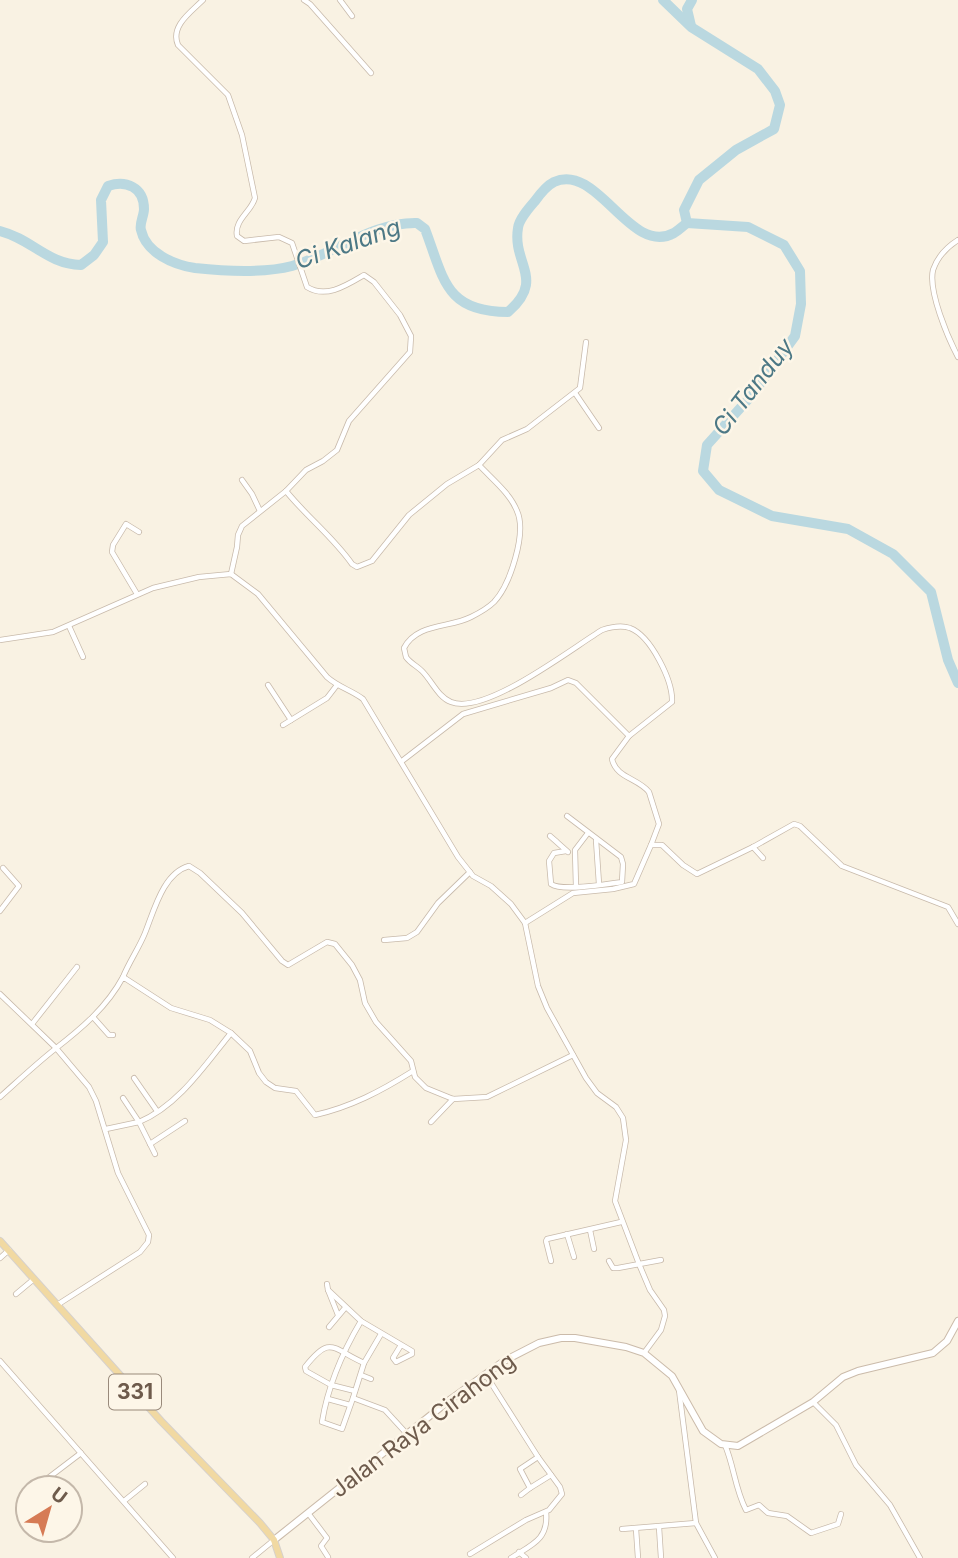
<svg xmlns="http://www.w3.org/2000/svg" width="958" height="1558" font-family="Inter,sans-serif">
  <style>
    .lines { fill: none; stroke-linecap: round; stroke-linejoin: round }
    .river { stroke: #bad8e0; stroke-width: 10 }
    .street-casing { stroke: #c8baab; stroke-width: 6 }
    .secondary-casing { stroke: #cbbbaa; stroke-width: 8 }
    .primary-casing { stroke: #d6d1cd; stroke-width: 8 }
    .street { stroke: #fff; stroke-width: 4.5 }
    .secondary { stroke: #fff; stroke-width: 6 }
    .primary { stroke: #f1d9a2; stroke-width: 6 }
    .labels { text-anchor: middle; stroke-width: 5; stroke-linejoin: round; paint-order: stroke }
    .shield { fill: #fdf6e8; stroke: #998a7b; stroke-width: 2 }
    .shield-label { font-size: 21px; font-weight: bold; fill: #6e5b4c }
    .street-label { font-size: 23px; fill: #6e5b4c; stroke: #fdf6e8 }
    .water-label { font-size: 24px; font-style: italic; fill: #4c7885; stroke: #fdf6e8 }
  </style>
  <rect width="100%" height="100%" fill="#f9f2e3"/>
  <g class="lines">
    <!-- river -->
    <g class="river">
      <path d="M 663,0 L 691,27 L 758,69 L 775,91 L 780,105 L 774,129 L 736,150 L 699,180 L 684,210 L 687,223 L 748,227 L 784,245 L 800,271 L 801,304 L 795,336 L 752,395 L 707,445 L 703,471 L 719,490 L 772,516 L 848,529 L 893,554 L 931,592 L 948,660 L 958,683"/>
      <path d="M 691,26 L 687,9 L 692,0"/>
      <path d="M 0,231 C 32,239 47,264 81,265 L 94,255 L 103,242 L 101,200 L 108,186 C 126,180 144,187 144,209 C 144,216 139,224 141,230 C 146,253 174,265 195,268 C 223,271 265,273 292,266 C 335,254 371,222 417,223 L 425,229 C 444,279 445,312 508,312 C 546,279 512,264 518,228 C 519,219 529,208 535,201 C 540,194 546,186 554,182 C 598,162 630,257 674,233 C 679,230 683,226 687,223"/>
    </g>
    <defs>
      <g id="street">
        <path d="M 203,0 C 191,12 170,26 178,45 L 228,95 L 242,135 L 255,198 C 251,212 234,220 237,236 L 244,241 L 279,237 L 292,243 L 307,287 C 326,299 347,285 364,275 L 374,282 L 400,315 L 411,336 L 410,352 L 349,421 L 337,450 L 323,461 L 306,470 L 286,491 L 242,526 L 238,535 L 237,547 L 231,574"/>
        <path d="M 304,0 L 310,4 L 371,73"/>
        <path d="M 340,0 L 352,16"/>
        <path d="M 958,240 C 947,247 937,258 933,270 C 928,291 948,338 958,357"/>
        <path d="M 575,393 L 599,428"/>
        <path d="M 479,465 C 492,479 510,493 517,511 C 527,533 510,585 494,602 C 488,608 479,613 471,617 C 450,628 417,623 404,648 L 406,657 C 410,663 417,666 422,671 C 432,681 438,697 451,702 C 485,716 572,648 602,630 C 611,627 621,625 630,628 C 651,636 673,681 672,702 L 629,736 L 612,759 C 616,778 638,778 649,792 L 659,824 L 651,845"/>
        <path d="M 242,480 L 252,494 L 260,511"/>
        <path d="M 286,491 C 307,517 333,537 352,564 L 357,567 L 372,561 L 409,515 L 447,484 L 479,465 L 502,440 L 527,429 L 580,388 L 586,342"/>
        <path d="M 137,594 L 112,552 L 113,545 L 126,524 L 139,532"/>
        <path d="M 69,626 L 83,657"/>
        <path d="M 0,640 L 53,632 L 153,588 L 199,577 L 231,574 L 258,594 L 327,677 C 338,687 351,690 363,699 L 458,857 L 473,876 L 491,886 L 511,904 L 525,923 L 538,986 L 547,1008 L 586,1078 L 597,1093 L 616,1107 L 623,1118 L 626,1140 L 615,1201 L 639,1264 L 650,1290 L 664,1310 L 665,1316 L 661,1330 L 644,1353"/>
        <path d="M 268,685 L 291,720"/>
        <path d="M 283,725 L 327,698 L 337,685"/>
        <path d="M 402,761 L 463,714 L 551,688 L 568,680 L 576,683 L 629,736"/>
        <path d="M 596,840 L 599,884"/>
        <path d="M 557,842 L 550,836 L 568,852"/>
        <path d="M 753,847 L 763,858"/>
        <path d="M 566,851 L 554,853 L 549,861 L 551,884 C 562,892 607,884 622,882 L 623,864 L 621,857 L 567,816"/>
        <path d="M 576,887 L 575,850 L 588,833"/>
        <path d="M 0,911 L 19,886 L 3,868"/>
        <path d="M 525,923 L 573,893 L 613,889 L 634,884 L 651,845 L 662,845 L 683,865 L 697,874 L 753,847 L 794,824 L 800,826 L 842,866 L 948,907 L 958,924"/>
        <path d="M 384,940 L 407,938 L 417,932 L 438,903 L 470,872"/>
        <path d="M 123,977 C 129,962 139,948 145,933 C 154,911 163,873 189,866 L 200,873 L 242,913 L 282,961 L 288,965 L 327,942 L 335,944 L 352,965 L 360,980 L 365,1003 L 376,1022 L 411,1061 L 415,1077 L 426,1088 L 453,1099 L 487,1097 L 573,1055"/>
        <path d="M 0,994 L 56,1048 L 89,1087 L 96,1101 L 118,1173 L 149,1235 L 148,1242 L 140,1252 L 57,1305"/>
        <path d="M 93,1017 L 109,1035 L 113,1035"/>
        <path d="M 32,1024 L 77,967"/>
        <path d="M 134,1078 L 157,1111"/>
        <path d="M 0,1097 C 18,1081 36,1064 55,1049 C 81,1029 107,1007 123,977 L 171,1008 L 210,1020 L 231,1033 L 250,1051 L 259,1073 L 266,1082 L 275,1088 L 296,1091 L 315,1115 C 351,1107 381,1091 413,1071"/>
        <path d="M 123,1098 L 139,1122 C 178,1106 205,1065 231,1033"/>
        <path d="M 431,1122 L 453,1099"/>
        <path d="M 106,1129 L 139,1122 L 155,1154"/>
        <path d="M 150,1144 L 185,1121"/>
        <path d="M 590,1230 L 594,1249"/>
        <path d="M 567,1234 L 574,1257"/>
        <path d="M 0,1258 L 9,1250"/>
        <path d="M 551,1261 L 546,1241 L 547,1239 L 621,1222"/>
        <path d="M 609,1261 L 613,1268 L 618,1268 L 661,1260"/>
        <path d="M 327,1284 L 328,1290 L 361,1321 L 412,1351 L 412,1354 L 396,1362 L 393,1358 L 401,1345"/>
        <path d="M 328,1290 L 338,1315"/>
        <path d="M 16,1294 L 34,1279"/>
        <path d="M 329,1327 L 345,1308"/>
        <path d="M 381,1334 L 364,1363 L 353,1398 L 385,1410 L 407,1434"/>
        <path d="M 0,1361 L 173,1558"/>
        <path d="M 361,1375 L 371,1379"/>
        <path d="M 679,1390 L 696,1523 L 715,1558"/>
        <path d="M 355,1391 L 331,1385 L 306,1371 L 305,1367 C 331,1334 332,1349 364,1363"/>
        <path d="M 353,1398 L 342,1429 L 322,1422 C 328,1385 342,1353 361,1321"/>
        <path d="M 328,1399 L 350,1405"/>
        <path d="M 813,1402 L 836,1425 L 856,1465 L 890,1505 L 920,1558"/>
        <path d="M 725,1445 C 734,1466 735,1489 746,1510 L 759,1505 L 768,1513 L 787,1516 L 811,1533 L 838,1524 L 841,1514"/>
        <path d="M 35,1488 L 81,1453"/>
        <path d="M 530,1488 L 551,1475"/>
        <path d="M 521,1495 L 530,1488 L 520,1469 L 538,1457"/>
        <path d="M 124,1501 L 145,1484"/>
        <path d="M 308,1513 L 327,1538 L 321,1546 L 328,1557"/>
        <path d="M 659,1527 L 661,1558"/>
        <path d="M 622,1529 L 696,1523"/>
        <path d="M 636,1529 L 638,1558"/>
        <path d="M 519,1552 L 526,1558"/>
        <path d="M 470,1554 L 526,1520 L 549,1510 L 562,1494 L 560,1487 L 538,1457 L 486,1375"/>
        <path d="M 252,1558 L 274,1540"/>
        <path d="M 511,1558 C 531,1545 549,1540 546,1512"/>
      </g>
      <path id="secondary" d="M 274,1540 L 451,1399 L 504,1361 L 539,1343 L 561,1338 L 575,1338 L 626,1347 L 644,1353 L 672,1376 L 703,1431 L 721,1444 L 738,1446 L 813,1402 L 843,1377 L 858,1371 L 933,1353 L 947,1341 L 958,1321"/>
      <path id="primary" d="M 0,1241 L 161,1421 L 260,1523 L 274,1540 L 280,1558"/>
    </defs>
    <!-- street casing -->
    <use href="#street" class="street-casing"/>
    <!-- secondary casing -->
    <use href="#secondary" class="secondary-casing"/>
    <!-- primary casing -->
    <use href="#primary" class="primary-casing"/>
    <!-- street -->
    <use href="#street" class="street"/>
    <!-- secondary -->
    <use href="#secondary" class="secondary"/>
    <!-- primary -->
    <use href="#primary" class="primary"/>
  </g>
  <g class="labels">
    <!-- shield labels -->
    <rect class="shield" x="109" y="1374.5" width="52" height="35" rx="5"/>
    <g class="shield-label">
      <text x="135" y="1399">331</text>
    </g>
    <!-- street labels -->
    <g class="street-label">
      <text transform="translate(423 1425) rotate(-37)" y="8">Jalan Raya Cirahong</text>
    </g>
    <!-- water labels -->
    <g class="water-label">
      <text transform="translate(348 244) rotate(-19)" y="8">Ci Kalang</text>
      <text transform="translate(753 387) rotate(-52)" y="8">Ci Tanduy</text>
    </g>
  </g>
  <!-- north arrow -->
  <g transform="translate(49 1509) rotate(37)"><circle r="33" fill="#fdf6e8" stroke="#c4b8aa" stroke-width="2"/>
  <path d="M0-5L12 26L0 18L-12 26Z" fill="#d67b55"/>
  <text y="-10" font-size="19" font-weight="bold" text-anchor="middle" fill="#6e5b4c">U</text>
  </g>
</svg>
